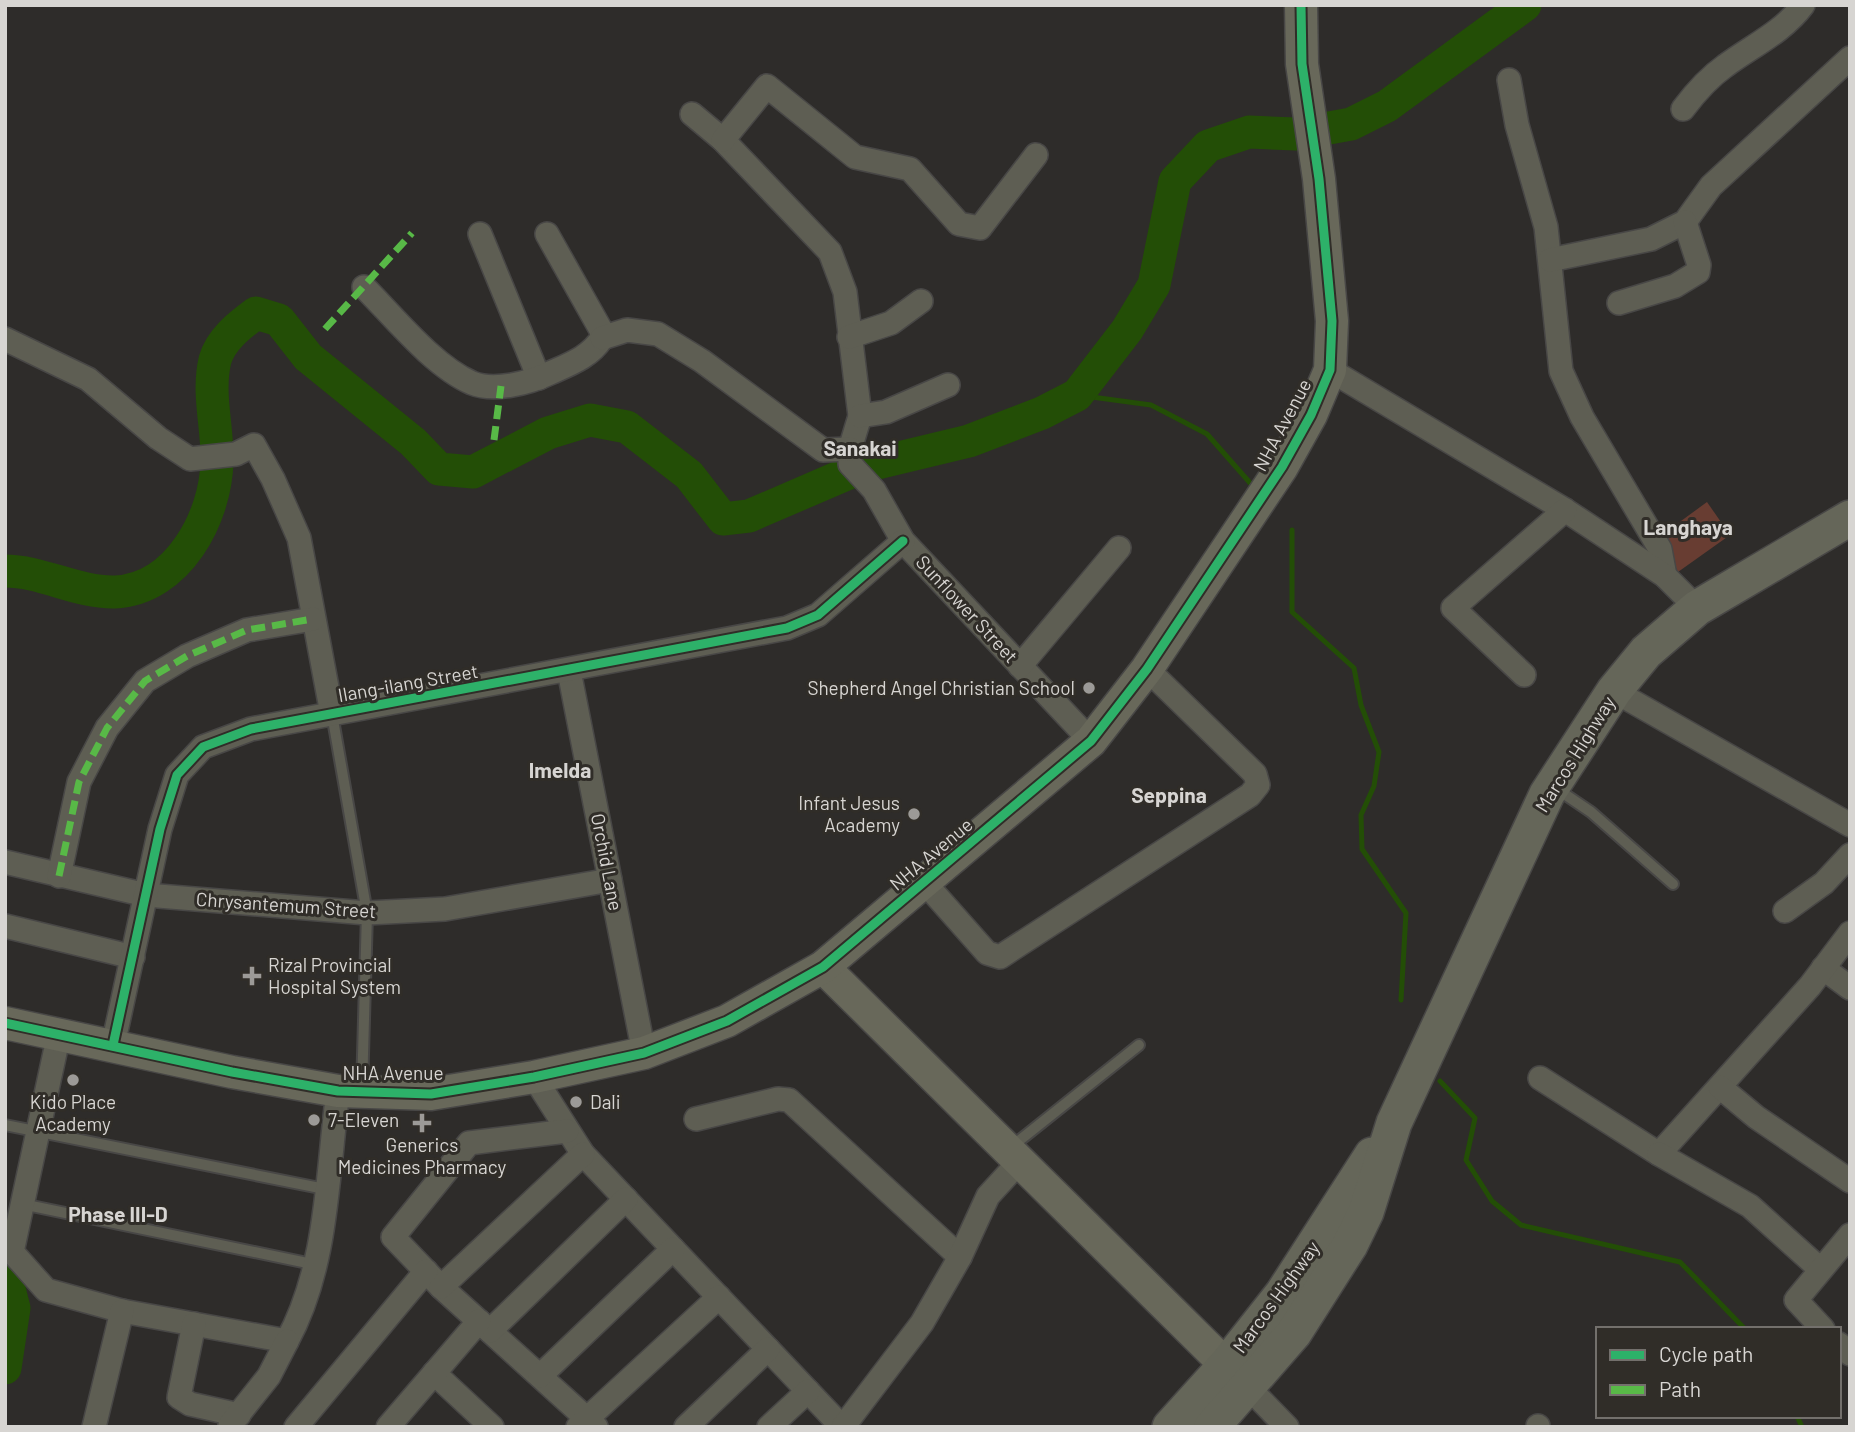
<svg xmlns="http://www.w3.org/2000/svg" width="1855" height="1432" font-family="Barlow,sans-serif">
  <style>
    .green { fill: #683d32 }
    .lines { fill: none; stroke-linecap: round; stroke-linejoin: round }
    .stream { stroke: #234e06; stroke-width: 5 }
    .river { stroke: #234e06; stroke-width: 33 }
    .lane-casing { stroke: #484746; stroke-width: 14 }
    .street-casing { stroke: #484746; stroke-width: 26 }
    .secondary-casing { stroke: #484746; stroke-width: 35 }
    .primary-casing { stroke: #484746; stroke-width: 38 }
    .lane { stroke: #5e5e53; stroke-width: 10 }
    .street { stroke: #5e5e53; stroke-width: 23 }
    .secondary { stroke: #68685a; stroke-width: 32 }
    .primary { stroke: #656659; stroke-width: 35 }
    .quiet { stroke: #58b947; stroke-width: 7; stroke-dasharray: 14 7; stroke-linecap: butt }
    .cycleway-casing { stroke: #302d28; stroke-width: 13 }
    .cycleway { stroke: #2db169; stroke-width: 9 }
    .poi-dot { fill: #9c9a97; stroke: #302d28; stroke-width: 2.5 }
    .labels { text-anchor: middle; stroke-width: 6; stroke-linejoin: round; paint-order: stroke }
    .street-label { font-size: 19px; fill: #d7d5d2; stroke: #302d28 }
    .poi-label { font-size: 19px; fill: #d7d5d2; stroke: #302d28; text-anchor: start }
    .neighbourhood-label { font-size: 21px; font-weight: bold; fill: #d7d5d2; stroke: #302d28 }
  </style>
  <rect width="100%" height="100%" fill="#2e2c2a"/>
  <!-- green -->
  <path class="green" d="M 1707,502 L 1730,535 L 1678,572 L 1655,540 Z"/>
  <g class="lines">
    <!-- stream -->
    <g class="stream">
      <path d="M 1077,395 L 1151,405 L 1207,434 L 1251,484"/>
      <path d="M 1292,530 L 1292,612 L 1354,668 L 1361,705 L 1379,752 L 1374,786 L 1361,815 L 1362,849 L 1406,913 L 1401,1000"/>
      <path d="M 1440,1081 L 1475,1118 L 1466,1160 L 1492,1201 L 1521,1225 L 1680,1262 L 1745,1329"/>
      <path d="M 1797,1416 L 1802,1427"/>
    </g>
    <!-- river -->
    <g class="river">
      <path d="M 5,571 C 42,571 77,593 115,592 C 178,589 216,517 217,461 C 218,428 207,394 215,360 C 221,339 240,325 256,313 L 279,320 L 308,357 L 413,442 L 439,469 L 473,472 L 548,433 L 590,420 L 627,427 L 689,475 L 723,519 L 749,516 L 865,466 L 969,441 L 1042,413 L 1077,395 L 1127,330 L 1154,285 L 1175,181 L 1208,146 L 1249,132 L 1296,134 L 1351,124 L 1387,106 L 1525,5"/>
      <path d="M 5,1273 L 14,1308 L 5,1368"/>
    </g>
    <defs>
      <g id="lane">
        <path d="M 332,714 L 367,913 L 362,1090"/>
        <path d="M 1557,789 L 1591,812 L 1673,884"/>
        <path d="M 5,1125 L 325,1189"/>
        <path d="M 1010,1148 L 1139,1045"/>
        <path d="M 22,1204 L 317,1265"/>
      </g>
      <g id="street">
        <path d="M 1509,80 L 1517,125 L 1546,227 L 1561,371 L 1582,417 L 1660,549 L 1665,576"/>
        <path d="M 1683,109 C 1695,93 1708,78 1725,66 C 1752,46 1783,32 1803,5"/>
        <path d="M 692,114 L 723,140 L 830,252 L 845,292 L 860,416 L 850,449 L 850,464 L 874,490 L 903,541 L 1091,741"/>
        <path d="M 723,140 L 767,86 L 855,157 L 910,169 L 959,224 L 980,228 L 1036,155"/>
        <path d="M 480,234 L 539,378"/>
        <path d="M 1550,260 L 1651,239 L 1685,222 L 1711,186 L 1850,58"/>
        <path d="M 364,287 C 394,317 433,366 472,383 C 494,392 529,383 550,373 C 570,364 590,357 602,338 L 601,330 L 547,234"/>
        <path d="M 1619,303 L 1675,286 L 1698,272 L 1699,265 L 1685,222"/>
        <path d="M 849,337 L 891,323 L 921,301"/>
        <path d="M 602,338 L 627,330 L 658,334 L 702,361 L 823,450 L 850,449"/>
        <path d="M 5,339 L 88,379 L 158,438 L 190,459 L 236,454 L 254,445 L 273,479 L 299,538 L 332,714"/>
        <path d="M 1330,370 L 1565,510 L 1665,576 L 1697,608"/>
        <path d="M 860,416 L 886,412 L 948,385"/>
        <path d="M 1020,666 L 1119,548"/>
        <path d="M 569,671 L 644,1053"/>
        <path d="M 1524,675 L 1453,608 L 1565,510"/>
        <path d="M 1614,691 L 1850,825"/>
        <path d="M 5,862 L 146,895 L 367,913 L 445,909 L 610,880"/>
        <path d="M 59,876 L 79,782 L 107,728 L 145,681 L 187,656 L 247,630 L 313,619"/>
        <path d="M 925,883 L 987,953 L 1000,957 L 1250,795 L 1258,785 L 1255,774 L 1147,669"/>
        <path d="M 1785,911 L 1824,883 L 1850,855"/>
        <path d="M 5,926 L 133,957"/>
        <path d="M 1823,968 L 1850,988"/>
        <path d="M 59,1034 L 12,1252 L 46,1290 L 122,1311 L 287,1341 C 328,1266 327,1175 338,1091"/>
        <path d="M 113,1045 L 160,829 L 177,775 L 203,747 L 251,729 L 787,628 L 818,615 L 903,541"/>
        <path d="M 534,1077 L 583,1154 L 842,1427"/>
        <path d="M 1540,1078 L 1659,1154 L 1810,986 L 1850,933"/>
        <path d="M 1720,1087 L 1756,1117 L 1850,1181"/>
        <path d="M 696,1119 L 778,1099 L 789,1100 L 960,1257"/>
        <path d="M 567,1131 L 469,1143 L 393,1237 L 441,1287 L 596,1427"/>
        <path d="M 1659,1154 L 1750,1206 L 1820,1269"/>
        <path d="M 441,1287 L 583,1154"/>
        <path d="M 194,1324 L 179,1397 L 190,1404 L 239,1415"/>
        <path d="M 1823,1329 L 1796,1300 L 1850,1235"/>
        <path d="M 490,1331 L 626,1199"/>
        <path d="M 1839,1344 L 1850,1354"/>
        <path d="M 434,1373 L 492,1427"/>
        <path d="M 540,1376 L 673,1249"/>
        <path d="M 1248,1387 L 1287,1427"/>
        <path d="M 230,1425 L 269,1376 L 287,1341"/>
        <path d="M 94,1427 L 122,1311"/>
        <path d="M 296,1427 L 426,1271"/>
        <path d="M 388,1427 L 479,1321"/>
        <path d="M 578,1427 L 719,1297"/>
        <path d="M 686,1427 L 768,1349"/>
        <path d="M 769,1427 L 808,1391"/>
        <path d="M 843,1427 L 922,1323 L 960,1257 L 988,1196 L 1020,1161"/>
        <path d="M 1538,1427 L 1538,1426"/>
      </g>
      <g id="secondary">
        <path d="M 823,967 L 1243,1382"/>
        <path d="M 5,1023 L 232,1072 L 338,1091 L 431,1094 L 534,1077 L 644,1053 L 727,1021 L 823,967 L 1091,741 L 1147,669 L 1282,467 L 1311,415 L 1330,370 L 1332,321 L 1319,179 L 1302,64 L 1301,5"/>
      </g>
      <g id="primary">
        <path d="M 1170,1427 L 1226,1365 L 1283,1293 L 1372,1155"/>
        <path d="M 1212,1427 L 1294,1333 L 1350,1245 L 1366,1212 L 1394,1123 L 1547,794 L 1614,691 L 1646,652 L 1697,608 L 1850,518"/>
      </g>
    </defs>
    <!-- lane casing -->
    <use href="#lane" class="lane-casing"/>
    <!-- street casing -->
    <use href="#street" class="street-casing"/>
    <!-- secondary casing -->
    <use href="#secondary" class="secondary-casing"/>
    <!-- primary casing -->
    <use href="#primary" class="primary-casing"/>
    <!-- lane -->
    <use href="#lane" class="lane"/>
    <!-- street -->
    <use href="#street" class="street"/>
    <!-- secondary -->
    <use href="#secondary" class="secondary"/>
    <!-- primary -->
    <use href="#primary" class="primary"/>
    <!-- quiet -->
    <g class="quiet">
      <path d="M 325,329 L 412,233"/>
      <path d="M 494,440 L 501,386"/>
      <path d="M 59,876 L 79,782 L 107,728 L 145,681 L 187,656 L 247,630 L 313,619"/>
    </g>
    <defs>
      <g id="cycleway">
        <path d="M 5,1023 L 232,1072 L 338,1091 L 431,1094 L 534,1077 L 644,1053 L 727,1021 L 823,967 L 1091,741 L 1147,669 L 1282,467 L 1311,415 L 1330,370 L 1332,321 L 1319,179 L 1302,64 L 1301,5"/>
        <path d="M 113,1045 L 160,829 L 177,775 L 203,747 L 251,729 L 787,628 L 818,615 L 903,541"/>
      </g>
    </defs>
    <!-- cycleway casing -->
    <use href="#cycleway" class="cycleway-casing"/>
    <!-- cycleway -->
    <use href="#cycleway" class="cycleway"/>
  </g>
  <!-- markers -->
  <g class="poi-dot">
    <circle cx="1089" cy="688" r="7"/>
    <circle cx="914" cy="814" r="7"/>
    <path d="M248.5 965.5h7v7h7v7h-7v7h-7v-7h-7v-7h7z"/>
    <circle cx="73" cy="1080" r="7"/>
    <circle cx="576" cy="1102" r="7"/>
    <circle cx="314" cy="1120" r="7"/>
    <path d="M418.5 1112.5h7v7h7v7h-7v7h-7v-7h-7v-7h7z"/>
  </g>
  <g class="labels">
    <!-- street labels -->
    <g class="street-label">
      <text transform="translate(1282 425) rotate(-62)" y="7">NHA Avenue</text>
      <text transform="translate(967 609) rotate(47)" y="7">Sunflower Street</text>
      <text transform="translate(408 683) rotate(-10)" y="7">Ilang-ilang Street</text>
      <text transform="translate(1575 754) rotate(-58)" y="7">Marcos Highway</text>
      <text transform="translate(931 854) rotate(-40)" y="7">NHA Avenue</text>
      <text transform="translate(607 862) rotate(79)" y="7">Orchid Lane</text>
      <text transform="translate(286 905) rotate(4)" y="7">Chrysantemum Street</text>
      <text x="393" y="1080">NHA Avenue</text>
      <text transform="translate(1276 1297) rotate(-54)" y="7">Marcos Highway</text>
    </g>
    <!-- poi labels -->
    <g class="poi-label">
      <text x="1075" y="695" text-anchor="end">Shepherd Angel Christian School</text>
      <text x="900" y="810" text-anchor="end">Infant Jesus<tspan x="900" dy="22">Academy</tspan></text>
      <text x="268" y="972">Rizal Provincial<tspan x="268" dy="22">Hospital System</tspan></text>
      <text x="73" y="1109" text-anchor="middle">Kido Place<tspan x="73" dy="22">Academy</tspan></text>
      <text x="590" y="1109">Dali</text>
      <text x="328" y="1127">7-Eleven</text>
      <text x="422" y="1152" text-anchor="middle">Generics<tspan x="422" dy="22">Medicines Pharmacy</tspan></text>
    </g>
    <!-- neighbourhood labels -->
    <g class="neighbourhood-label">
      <text x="860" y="456">Sanakai</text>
      <text x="1688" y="535">Langhaya</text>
      <text x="560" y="778">Imelda</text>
      <text x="1169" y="803">Seppina</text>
      <text x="118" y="1222">Phase III-D</text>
    </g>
  </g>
  <!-- border -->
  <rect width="1855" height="1432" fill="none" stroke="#d7d5d2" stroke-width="14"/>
  <!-- legend -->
  <rect x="1596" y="1327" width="245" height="91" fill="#302d28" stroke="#73706c" stroke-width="2"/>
  <rect x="1610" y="1350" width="35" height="10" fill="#2db169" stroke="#73706c" stroke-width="2"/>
  <text x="1659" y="1362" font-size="21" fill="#d7d5d2">Cycle path</text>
  <rect x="1610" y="1385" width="35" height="10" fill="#58b947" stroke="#73706c" stroke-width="2"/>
  <text x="1659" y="1397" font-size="21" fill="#d7d5d2">Path</text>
</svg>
